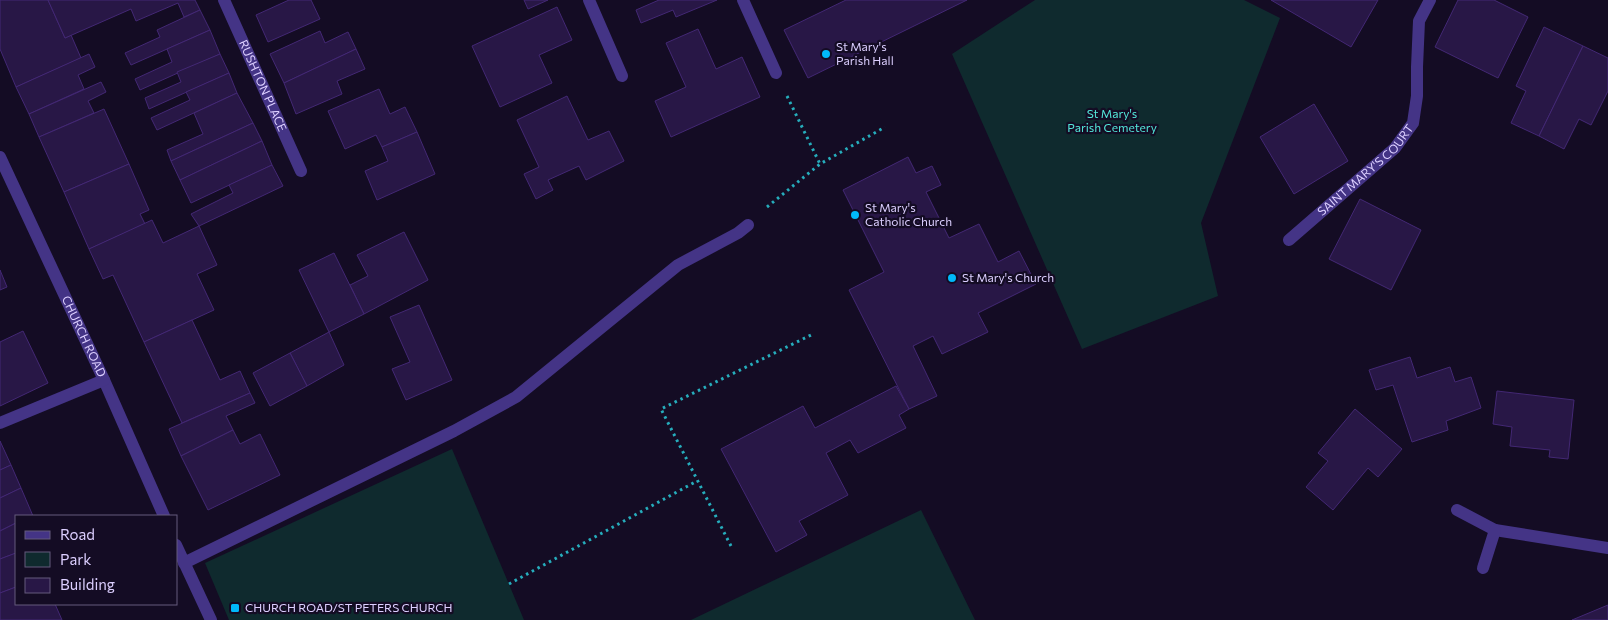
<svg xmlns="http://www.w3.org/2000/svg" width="1608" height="620" font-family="Commissioner,sans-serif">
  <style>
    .green { fill: #0f2a2e }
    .building { fill: #281746; stroke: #432874 }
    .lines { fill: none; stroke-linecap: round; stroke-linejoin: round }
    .path { stroke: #26adbc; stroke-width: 3; stroke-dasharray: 2.5 4; stroke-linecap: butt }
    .lane { stroke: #443486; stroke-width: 12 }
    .street { stroke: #443486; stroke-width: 12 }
    .poi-dot { fill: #00b9fa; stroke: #140c24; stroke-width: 2 }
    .labels { text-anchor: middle; stroke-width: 4.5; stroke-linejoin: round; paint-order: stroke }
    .poi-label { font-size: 12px; fill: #dccfff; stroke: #140c24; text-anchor: start }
    .street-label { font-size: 12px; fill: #dccfff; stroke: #140c24 }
    .park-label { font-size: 12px; fill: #53e7da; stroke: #140c24 }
  </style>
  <rect width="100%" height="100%" fill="#140c24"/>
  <!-- green -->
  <g class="green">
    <path d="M 1035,0 L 1244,0 L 1280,18 L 1201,223 L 1218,296 L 1082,349 L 952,54 Z"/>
    <path d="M 452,449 L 524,620 L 229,620 L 205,563 Z"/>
    <path d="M 921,510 L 975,620 L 691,620 Z"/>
  </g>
  <!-- building -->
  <g class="building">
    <path d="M 0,0 L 48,0 L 65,38 L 71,35 L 81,58 L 16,87 L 0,49 Z"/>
    <path d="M 48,0 L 195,0 L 200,10 L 184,17 L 178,3 L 136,21 L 131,9 L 65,38 Z"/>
    <path d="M 289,0 L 311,0 L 320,19 L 268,42 L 256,15 Z"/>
    <path d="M 524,0 L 548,0 L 528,9 Z"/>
    <path d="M 659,0 L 717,0 L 676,17 L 673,10 L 641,23 L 636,10 Z"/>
    <path d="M 846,0 L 967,0 L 808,78 L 784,30 Z"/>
    <path d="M 1271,0 L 1378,0 L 1351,47 Z"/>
    <path d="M 1458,0 L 1494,0 L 1528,17 L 1498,78 L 1435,47 Z"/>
    <path d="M 557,7 L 572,40 L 539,55 L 552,83 L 500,107 L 472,46 Z"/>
    <path d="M 200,10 L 210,30 L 131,65 L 125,53 L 160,37 L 157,30 Z"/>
    <path d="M 1544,27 L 1583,46 L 1539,136 L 1511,123 L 1526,91 L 1516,86 Z"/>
    <path d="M 698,29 L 716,69 L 742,57 L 760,97 L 671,137 L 655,101 L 686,87 L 666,43 Z"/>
    <path d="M 210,30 L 220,54 L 140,90 L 135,79 L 172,62 L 167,49 Z"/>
    <path d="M 320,31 L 325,43 L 348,32 L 356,49 L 284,83 L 270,54 Z"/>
    <path d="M 1583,46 L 1608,58 L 1608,91 L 1591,125 L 1579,119 L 1564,149 L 1539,136 Z"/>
    <path d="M 356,49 L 365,69 L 337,81 L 342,94 L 296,114 L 284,83 Z"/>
    <path d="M 89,54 L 95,67 L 78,75 L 84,89 L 29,114 L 16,87 Z"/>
    <path d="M 220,54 L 229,73 L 149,109 L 145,98 L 181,82 L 177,72 Z"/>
    <path d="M 229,73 L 237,93 L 157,130 L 151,118 L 190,100 L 186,92 Z"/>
    <path d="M 101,82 L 106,92 L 88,101 L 94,113 L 39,137 L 29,114 Z"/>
    <path d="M 379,89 L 390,114 L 405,107 L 417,132 L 382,147 L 376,135 L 345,149 L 328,111 Z"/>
    <path d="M 237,93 L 253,123 L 171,161 L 167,150 L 203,134 L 194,113 Z"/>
    <path d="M 567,96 L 588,140 L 609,131 L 624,161 L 586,180 L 579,166 L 548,180 L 553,190 L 536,199 L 524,174 L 539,167 L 517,120 Z"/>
    <path d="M 1314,104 L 1348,161 L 1294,194 L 1260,137 Z"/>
    <path d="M 104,109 L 129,164 L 64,192 L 39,137 Z"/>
    <path d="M 253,123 L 262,141 L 180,180 L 171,161 Z"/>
    <path d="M 417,132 L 435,174 L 377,200 L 365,171 L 388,161 L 382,147 Z"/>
    <path d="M 262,141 L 272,165 L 191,203 L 180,180 Z"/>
    <path d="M 908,157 L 916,173 L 932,166 L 941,185 L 926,192 L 949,238 L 979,224 L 998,262 L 1019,251 L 1036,284 L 978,313 L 988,332 L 942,354 L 933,336 L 913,346 L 937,396 L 909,409 L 849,290 L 884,272 L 843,190 Z"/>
    <path d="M 129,164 L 149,210 L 140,214 L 145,224 L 89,249 L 64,192 Z"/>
    <path d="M 272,165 L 283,186 L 199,226 L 191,214 L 233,193 L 229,185 Z"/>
    <path d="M 1360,199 L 1421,230 L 1391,290 L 1329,259 Z"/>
    <path d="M 152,220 L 163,243 L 199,226 L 217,265 L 197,274 L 214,310 L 144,342 L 113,275 L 103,279 L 89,249 Z"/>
    <path d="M 404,232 L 428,280 L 364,314 L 350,285 L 368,276 L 357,255 Z"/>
    <path d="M 334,253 L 364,314 L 329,332 L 299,270 Z"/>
    <path d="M 0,270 L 7,287 L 0,290 Z"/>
    <path d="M 419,305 L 452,380 L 406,400 L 392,369 L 410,362 L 390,317 Z"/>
    <path d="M 192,320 L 220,380 L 240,371 L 250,393 L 182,423 L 144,342 Z"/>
    <path d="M 23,331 L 48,383 L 0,406 L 0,342 Z"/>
    <path d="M 329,332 L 344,365 L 307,386 L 290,353 Z"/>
    <path d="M 290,353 L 307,386 L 270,406 L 253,373 Z"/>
    <path d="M 1410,357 L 1417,378 L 1450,367 L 1455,382 L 1471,377 L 1481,408 L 1446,421 L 1448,430 L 1412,442 L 1393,385 L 1376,390 L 1369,370 Z"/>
    <path d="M 896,386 L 909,409 L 899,415 L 906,428 L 858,453 L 850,440 L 826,453 L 848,495 L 799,521 L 807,535 L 776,552 L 721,449 L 803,406 L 815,428 Z"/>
    <path d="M 1497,391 L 1574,400 L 1568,459 L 1549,457 L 1550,450 L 1510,446 L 1512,427 L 1493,424 Z"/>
    <path d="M 250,393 L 255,403 L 226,416 L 233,430 L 181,456 L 169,429 Z"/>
    <path d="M 1355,409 L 1402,449 L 1378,477 L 1368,468 L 1333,510 L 1306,487 L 1328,461 L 1318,453 Z"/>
    <path d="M 233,430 L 240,444 L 260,434 L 280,475 L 208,510 L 181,456 Z"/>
    <path d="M 0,441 L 11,465 L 0,470 Z"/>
    <path d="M 11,465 L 21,488 L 0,498 L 0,470 Z"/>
    <path d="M 21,488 L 33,516 L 16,516 L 16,523 L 0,531 L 0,498 Z"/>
    <path d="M 16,523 L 16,553 L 0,559 L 0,531 Z"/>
    <path d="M 16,553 L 16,587 L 0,593 L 0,559 Z"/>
    <path d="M 16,587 L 16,604 L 55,604 L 62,620 L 0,620 L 0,593 Z"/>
    <path d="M 1608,605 L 1608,620 L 1572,620 Z"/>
  </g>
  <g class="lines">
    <!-- path -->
    <g class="path">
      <path d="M 787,96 L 820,164"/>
      <path d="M 767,207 L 820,164 L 885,127"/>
      <path d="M 731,546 L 661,409 L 811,335"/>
      <path d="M 509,584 L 697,481"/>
    </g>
    <!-- lane -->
    <path class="lane" d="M 184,563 L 454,431 L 516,397 L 678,265 L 738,233 L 748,225"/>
    <!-- street -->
    <g class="street">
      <path id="s1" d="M 224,0 L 301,171"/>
      <path d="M 589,0 L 622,76"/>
      <path d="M 743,0 L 776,73"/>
      <path id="s2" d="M 0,157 L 104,380 L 164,516"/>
      <path id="s3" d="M 1289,240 L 1395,148 L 1413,123 L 1417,96 L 1417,67 L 1419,21 L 1430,0"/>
      <path d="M 0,423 L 104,380"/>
      <path d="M 1457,510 L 1495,530 L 1608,548"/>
      <path d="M 176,545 L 211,620"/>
      <path d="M 1483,568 L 1495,530"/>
    </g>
  </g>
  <!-- markers -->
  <g class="poi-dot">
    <circle cx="826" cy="54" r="5"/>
    <circle cx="855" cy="215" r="5"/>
    <circle cx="952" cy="278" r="5"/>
    <rect x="230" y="603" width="10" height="10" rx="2.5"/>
  </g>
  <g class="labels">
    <!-- poi labels -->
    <g class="poi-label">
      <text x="836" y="51">St Mary's<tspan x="836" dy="14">Parish Hall</tspan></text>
      <text x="865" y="212">St Mary's<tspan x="865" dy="14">Catholic Church</tspan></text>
      <text x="962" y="282">St Mary's Church</text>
      <text x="245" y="612">CHURCH ROAD/ST PETERS CHURCH</text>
    </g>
    <!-- street labels -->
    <g class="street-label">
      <text dy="4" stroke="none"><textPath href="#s1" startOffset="94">RUSHTON PLACE</textPath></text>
      <text dy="4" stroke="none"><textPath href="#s3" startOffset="104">SAINT MARY'S COURT</textPath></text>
      <text dy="4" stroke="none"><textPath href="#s2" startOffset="198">CHURCH ROAD</textPath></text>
    </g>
    <!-- park labels -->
    <g class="park-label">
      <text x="1112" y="118">St Mary's<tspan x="1112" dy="14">Parish Cemetery</tspan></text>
    </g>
  </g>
  <!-- legend -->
  <rect x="15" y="515" width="162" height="90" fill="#140c24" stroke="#645a7c"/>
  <rect x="25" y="531" width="25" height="8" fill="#443486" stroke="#645a7c"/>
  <text x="60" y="540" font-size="15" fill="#dccfff">Road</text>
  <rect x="25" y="552" width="25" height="15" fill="#0f2a2e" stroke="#645a7c"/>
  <text x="60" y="565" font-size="15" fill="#dccfff">Park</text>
  <rect x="25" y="578" width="25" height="15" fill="#281746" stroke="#645a7c"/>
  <text x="60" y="590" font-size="15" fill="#dccfff">Building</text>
</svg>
